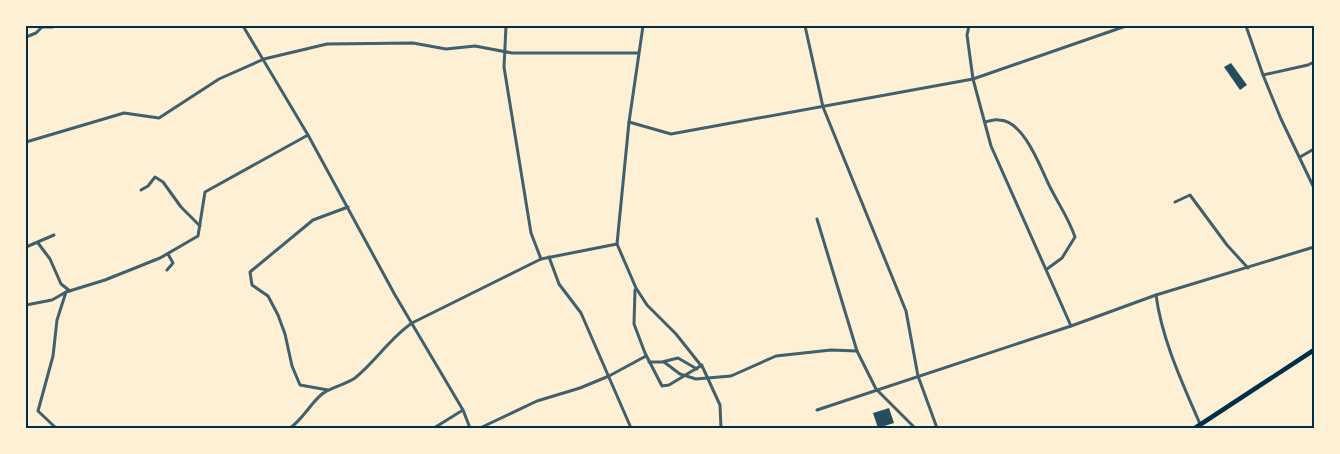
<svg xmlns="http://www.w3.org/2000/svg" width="1340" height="454" font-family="'IBM Plex Sans',sans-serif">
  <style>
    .building { fill: #264d5e }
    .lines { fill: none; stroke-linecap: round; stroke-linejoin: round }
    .minor { stroke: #3f606c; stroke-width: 3 }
    .secondary { stroke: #003049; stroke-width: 4.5 }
    .neatline { fill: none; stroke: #003049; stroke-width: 2 }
  </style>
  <rect width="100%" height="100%" fill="#fdf0d5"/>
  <!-- building -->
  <g class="building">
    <path d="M 1231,63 L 1247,85 L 1240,90 L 1224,67 Z"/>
    <path d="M 889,408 L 894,423 L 878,428 L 873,413 Z"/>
  </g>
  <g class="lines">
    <!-- minor -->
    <g class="minor">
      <path d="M 243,26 L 308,135 L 395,295 L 463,410 L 470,428"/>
      <path d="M 506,26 L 504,67 L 531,233 L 541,259"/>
      <path d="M 643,26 L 629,122 L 617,244 L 636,288 L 647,305 L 676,334 L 703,368 L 720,405 L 721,428"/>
      <path d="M 805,26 L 823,107 L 906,311 L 918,376 L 937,428"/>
      <path d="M 969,26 L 967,35 L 973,79 L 991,146 L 1071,326"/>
      <path d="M 1246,26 L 1263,75 L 1281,119 L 1314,188"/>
      <path d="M 26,37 L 36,33 L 42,27 L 53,27 L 55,26"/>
      <path d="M 1263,75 L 1308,65 L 1314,62"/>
      <path d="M 629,122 L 671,134 L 973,79 L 1126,26"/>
      <path d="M 985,122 C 989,121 994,119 999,120 C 1024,120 1041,169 1050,187 C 1059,205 1069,219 1075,237 L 1062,258 L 1047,269"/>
      <path d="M 26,142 L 124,113 L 159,118 L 219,79 L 264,59 L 327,44 L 413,43 L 446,49 L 475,46 L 512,53 L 638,53"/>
      <path d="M 1300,157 L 1314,149"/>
      <path d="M 141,190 L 148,186 L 155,177 L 163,182 L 181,207 L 200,226"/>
      <path d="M 1175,202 L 1190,195 L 1227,245 L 1248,268"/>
      <path d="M 817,219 L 857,351"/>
      <path d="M 38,243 L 50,259 L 61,284 L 70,291"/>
      <path d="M 26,247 L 54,235"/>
      <path d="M 549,257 L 559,284 L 581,313 L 631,428"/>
      <path d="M 167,270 L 173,263 L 168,254"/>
      <path d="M 635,290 L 634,324 L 645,353 L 662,386 L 669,385 L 702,365"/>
      <path d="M 1156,295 C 1162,340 1182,382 1200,424"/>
      <path d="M 26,305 L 52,300 L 66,292"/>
      <path d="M 649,362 L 662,362 L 678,358 L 697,369"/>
      <path d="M 664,362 L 680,374 L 696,379 L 731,376 L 776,356 L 831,350 L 857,351 L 876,389 L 915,428"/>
      <path d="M 328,390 L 300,385 L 292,366 L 285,334 L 278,315 L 268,296 L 252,285 L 250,272 L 313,220 L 348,207"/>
      <path d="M 817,410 L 1071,326 L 1156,295 L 1314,247"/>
      <path d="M 56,428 L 38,411 L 53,356 L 57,320 L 66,292 L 105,280 L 160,258 L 198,236 L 205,192 L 308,135"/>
      <path d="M 290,428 C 303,419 310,404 322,394 C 331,387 345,385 355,378 C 376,361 390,338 412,323 L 541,259 L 617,244"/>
      <path d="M 434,428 L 463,410"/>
      <path d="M 480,428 L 537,401 L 580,388 L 609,376 L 646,356"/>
    </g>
    <!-- secondary -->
    <path class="secondary" d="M 1195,428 L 1314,350"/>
  </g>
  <!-- border -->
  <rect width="1340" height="454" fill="none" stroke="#fdf0d5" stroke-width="54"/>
  <rect x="27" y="27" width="1286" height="400" class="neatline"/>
</svg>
